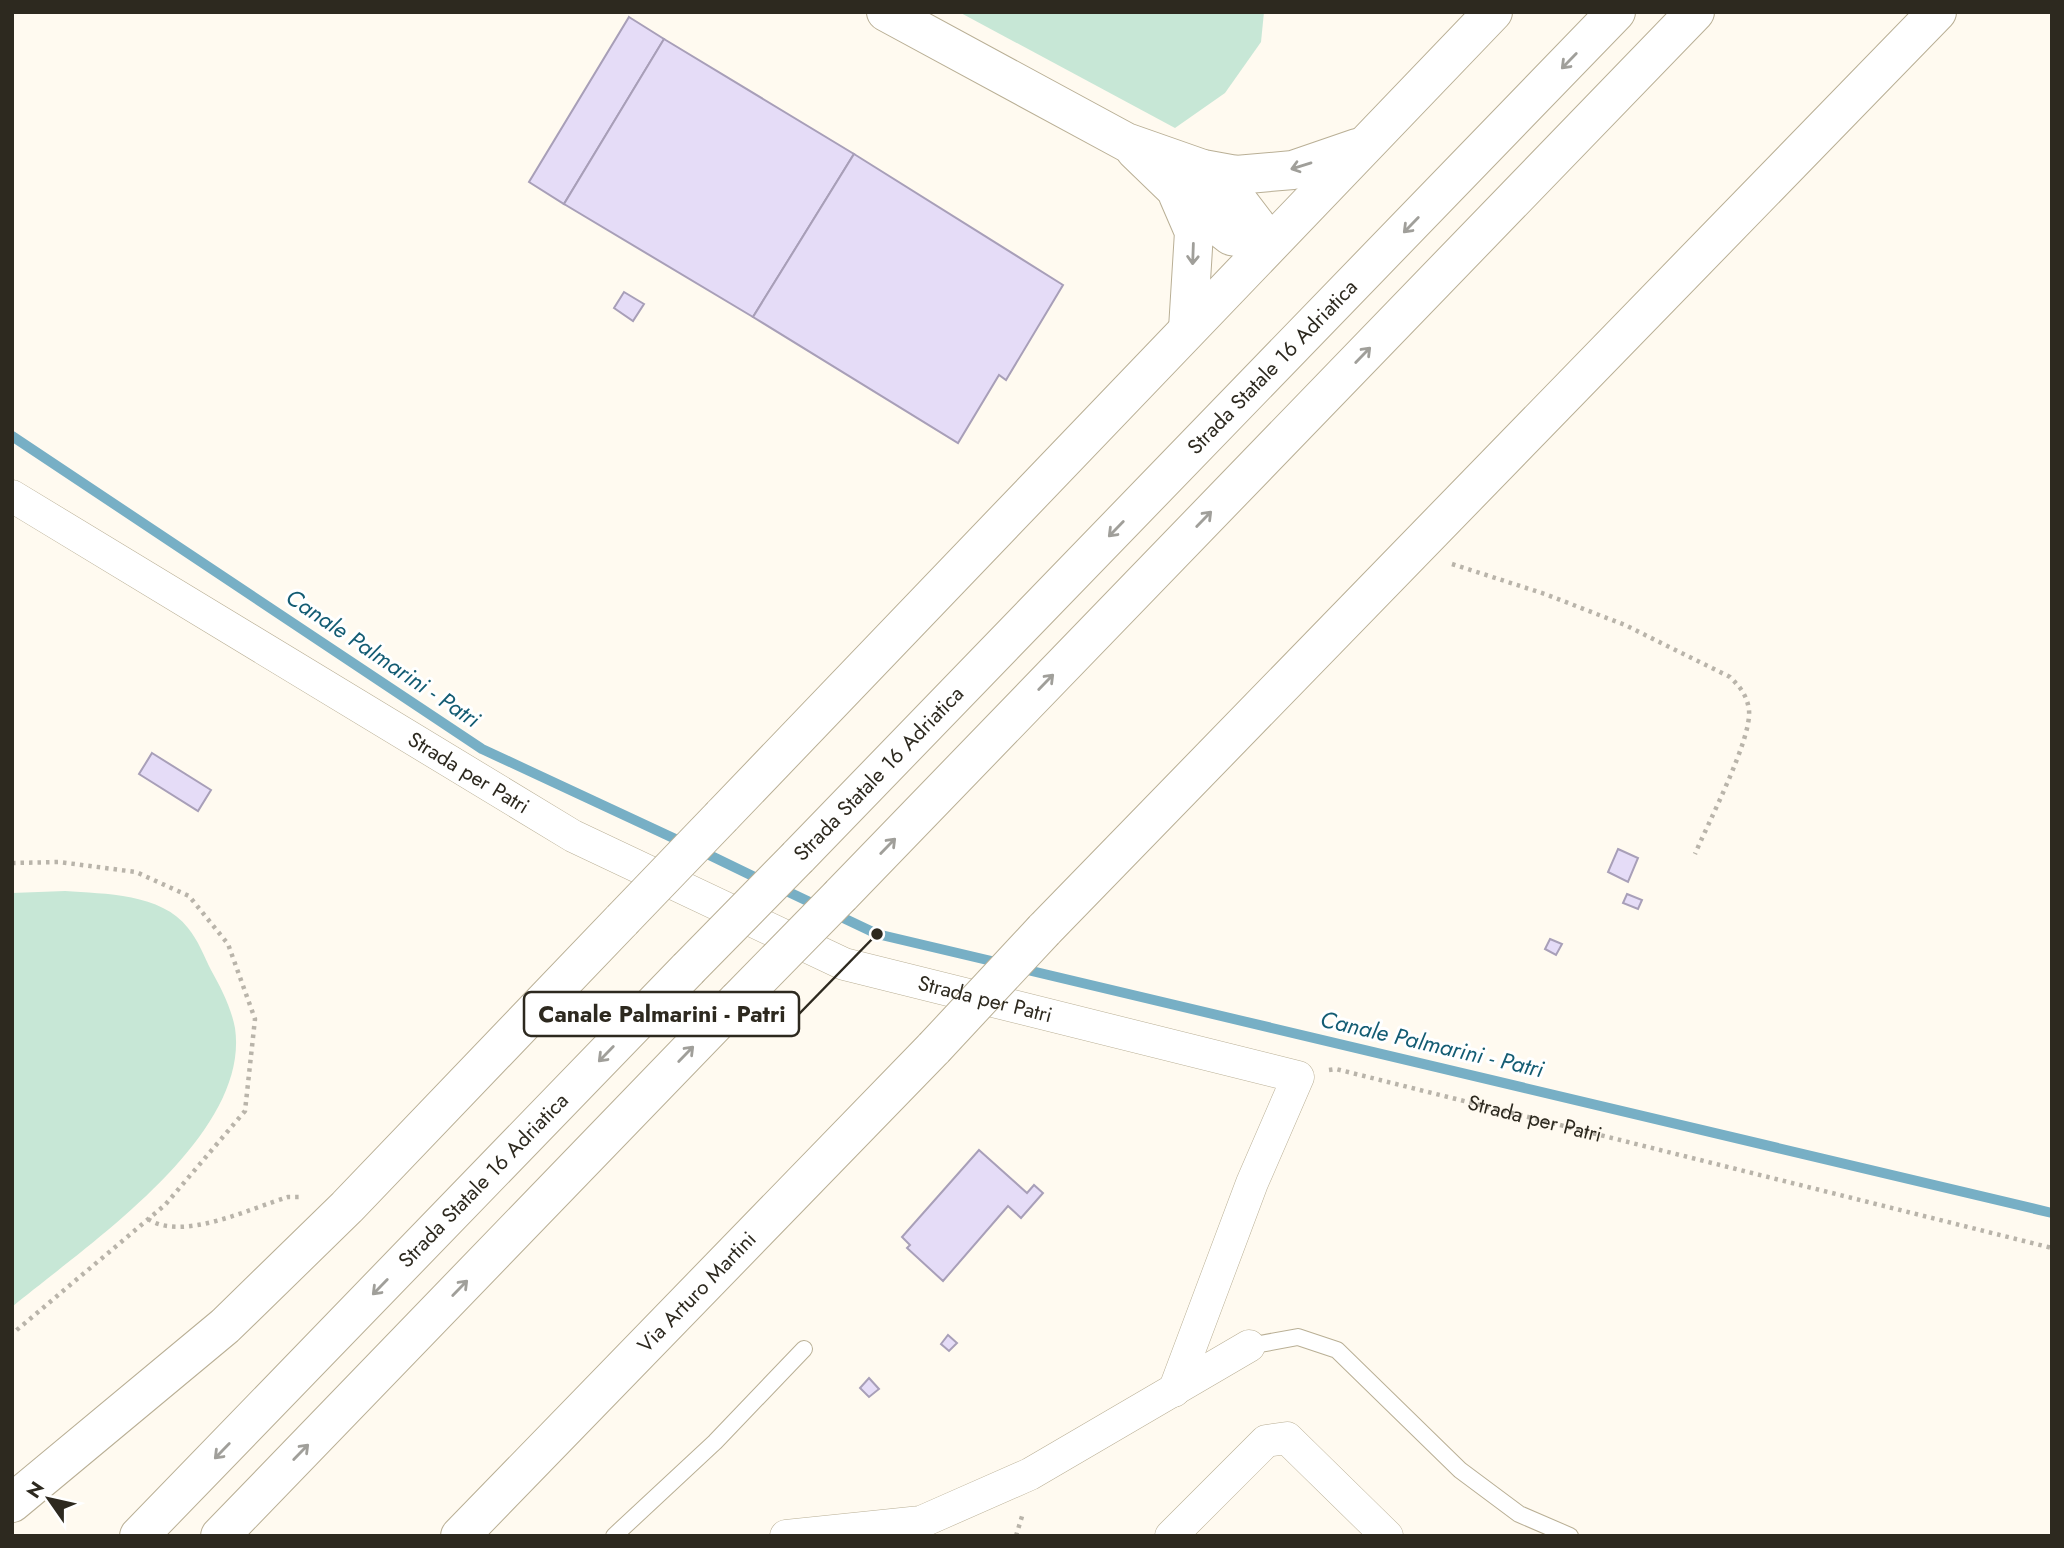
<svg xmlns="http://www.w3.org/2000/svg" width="2064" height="1548" font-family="Jost,sans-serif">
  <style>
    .green { fill: #c7e7d6 }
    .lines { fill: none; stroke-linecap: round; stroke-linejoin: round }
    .stream { stroke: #77afc5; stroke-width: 10 }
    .building { fill: #e5dcf7; stroke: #a89fb8; stroke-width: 2 }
    .service-casing { stroke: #b9af95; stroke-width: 18 }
    .minor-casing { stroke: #b9af95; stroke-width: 33 }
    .tertiary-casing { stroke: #b9af95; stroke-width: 40 }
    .trunk-casing { stroke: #b9af95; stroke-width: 40 }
    .path { stroke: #b9b4aa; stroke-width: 4.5; stroke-dasharray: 3.5 5; stroke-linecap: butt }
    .service { stroke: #fff; stroke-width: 16 }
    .minor { stroke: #fff; stroke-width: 32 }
    .tertiary { stroke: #fff; stroke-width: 38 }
    .trunk { stroke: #fff; stroke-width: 38 }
    .tertiary-bridge-casing { stroke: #b9af95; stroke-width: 40; stroke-linecap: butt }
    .trunk-bridge-casing { stroke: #b9af95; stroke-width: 40; stroke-linecap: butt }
    .tertiary-bridge { stroke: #fff; stroke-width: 38 }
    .trunk-bridge { stroke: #fff; stroke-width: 38 }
    .oneway { stroke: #a09f9a }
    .labels { text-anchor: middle; stroke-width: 6; stroke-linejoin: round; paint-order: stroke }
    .street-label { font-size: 21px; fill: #2d291f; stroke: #fff }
    .water-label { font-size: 23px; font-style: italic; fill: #135c73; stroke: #fff }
    .leader { fill: none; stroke: #2d291f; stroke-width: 2.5 }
    .callout-dot { fill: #2d291f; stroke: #fff; stroke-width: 2.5 }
    .callout { fill: #fff; stroke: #2d291f; stroke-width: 2.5 }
    .callout-label { font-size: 23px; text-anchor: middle; font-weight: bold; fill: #2d291f }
  </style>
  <rect width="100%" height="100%" fill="#fffaf0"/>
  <!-- green -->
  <g class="green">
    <path d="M 959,12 L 1264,12 L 1261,42 L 1225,93 L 1175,128 Z"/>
    <path d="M 65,891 C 105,894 161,893 188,928 C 198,940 204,956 211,970 C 221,988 231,1007 235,1028 C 251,1137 84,1247 12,1307 L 12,893 Z"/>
  </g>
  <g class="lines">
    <!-- stream -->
    <g class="stream">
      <path d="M 12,436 L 482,749 L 684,843"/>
      <path d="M 699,850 L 763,881"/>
      <path d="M 778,887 L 877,934 L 1000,963"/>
      <path d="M 1019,968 L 2052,1213"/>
    </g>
  </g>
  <!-- building -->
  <g class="building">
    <path d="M 629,17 L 664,39 L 564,204 L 529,182 Z"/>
    <path d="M 664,39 L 854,154 L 753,317 L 564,204 Z"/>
    <path d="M 854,154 L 1063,285 L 1006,380 L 999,375 L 958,443 L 753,317 Z"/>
    <path d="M 624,292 L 644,304 L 633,321 L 614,308 Z"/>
    <path d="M 152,753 L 211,790 L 198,811 L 139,774 Z"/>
    <path d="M 1618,849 L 1638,858 L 1628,882 L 1608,872 Z"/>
    <path d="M 1627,894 L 1642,900 L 1638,909 L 1623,903 Z"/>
    <path d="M 1550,939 L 1562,944 L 1556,955 L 1545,949 Z"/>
    <path d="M 979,1150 L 1027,1193 L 1034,1185 L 1043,1193 L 1021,1218 L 1008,1206 L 943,1281 L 907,1248 L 910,1245 L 902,1237 Z"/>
    <path d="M 948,1335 L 957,1343 L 949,1351 L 941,1344 Z"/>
    <path d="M 869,1378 L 879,1389 L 869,1397 L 860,1388 Z"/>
  </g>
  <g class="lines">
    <defs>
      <g id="service">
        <path d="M 1249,1346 L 1298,1337 L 1337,1350 L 1460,1470 L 1519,1514 L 1570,1536"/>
        <path d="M 614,1536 L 715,1442 L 804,1349"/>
      </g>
      <g id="minor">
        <path id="s2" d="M 12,496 L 573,836 L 844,964 L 1298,1077 L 1252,1183 L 1174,1391"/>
        <path d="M 786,1536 L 921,1522 L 1030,1474 L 1249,1346"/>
        <path d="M 1171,1536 L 1266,1441 L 1287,1438 L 1387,1536"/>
      </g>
      <g id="tertiary">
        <path d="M 886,12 L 1126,142 L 1203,169 L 1236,175 L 1293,170 L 1357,148"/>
        <path d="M 1135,150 L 1195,208 L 1231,236 L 1270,243"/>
        <path d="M 1203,169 L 1225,184 L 1270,243"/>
        <path d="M 1178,195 L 1194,232 L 1188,329"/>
        <path d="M 722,816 L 1493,12"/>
        <path d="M 1044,930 L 1937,12"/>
        <path d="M 12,1503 L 225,1326 L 347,1207 L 622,920"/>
        <path id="s3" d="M 460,1536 L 934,1048"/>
      </g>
      <g id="trunk">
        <path id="s4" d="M 798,857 L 1616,12"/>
        <path d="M 841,895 L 1695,12"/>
        <path id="s5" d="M 139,1536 L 688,969"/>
        <path d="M 220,1536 L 738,1000"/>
      </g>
    </defs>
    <!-- service casing -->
    <use href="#service" class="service-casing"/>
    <!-- minor casing -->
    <use href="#minor" class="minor-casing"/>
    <!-- tertiary casing -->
    <use href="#tertiary" class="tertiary-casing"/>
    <!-- trunk casing -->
    <use href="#trunk" class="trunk-casing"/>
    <!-- path -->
    <g class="path">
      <path d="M 1452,564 L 1545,594 L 1625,625 L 1730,677 C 1740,687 1747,695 1749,710 C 1752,739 1708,823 1695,854"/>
      <path d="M 12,863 L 59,862 L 136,872 L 189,896 L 228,944 L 255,1019 L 245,1111 L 165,1205 L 12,1334"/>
      <path id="s1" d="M 1329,1070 L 1336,1069 L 2052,1248"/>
      <path d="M 148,1219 C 182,1242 251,1208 288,1197 L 302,1197"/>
      <path d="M 1016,1536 L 1023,1513"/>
    </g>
    <!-- service -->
    <use href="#service" class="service"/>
    <!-- minor -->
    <use href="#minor" class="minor"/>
    <!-- tertiary -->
    <use href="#tertiary" class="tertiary"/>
    <!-- trunk -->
    <use href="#trunk" class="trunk"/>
    <defs>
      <g id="tertiary-bridge">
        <path d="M 622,920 L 722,816"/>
        <path d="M 934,1048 L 1044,930"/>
      </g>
      <g id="trunk-bridge">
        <path d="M 688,969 L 798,857"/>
        <path d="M 738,1000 L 841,895"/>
      </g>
    </defs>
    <!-- tertiary-bridge casing -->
    <use href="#tertiary-bridge" class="tertiary-bridge-casing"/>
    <!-- trunk-bridge casing -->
    <use href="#trunk-bridge" class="trunk-bridge-casing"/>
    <!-- tertiary-bridge -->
    <use href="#tertiary-bridge" class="tertiary-bridge"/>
    <!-- trunk-bridge -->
    <use href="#trunk-bridge" class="trunk-bridge"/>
  </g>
  <!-- one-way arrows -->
  <defs><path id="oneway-shaft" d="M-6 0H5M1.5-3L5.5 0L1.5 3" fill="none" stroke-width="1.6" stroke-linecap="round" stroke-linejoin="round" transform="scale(1.75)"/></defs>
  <g class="oneway">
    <use href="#oneway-shaft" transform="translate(1569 61) rotate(134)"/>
    <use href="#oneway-shaft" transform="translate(1301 166) rotate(163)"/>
    <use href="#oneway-shaft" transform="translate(1411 225) rotate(134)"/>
    <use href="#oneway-shaft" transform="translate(1193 254) rotate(92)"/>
    <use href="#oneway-shaft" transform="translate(1363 355) rotate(-46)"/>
    <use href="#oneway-shaft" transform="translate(1204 519) rotate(-46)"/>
    <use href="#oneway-shaft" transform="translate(1116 529) rotate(134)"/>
    <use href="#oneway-shaft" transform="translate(1046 682) rotate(-46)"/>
    <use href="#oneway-shaft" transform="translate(888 846) rotate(-46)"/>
    <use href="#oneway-shaft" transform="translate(606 1054) rotate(134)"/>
    <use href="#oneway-shaft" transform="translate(686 1054) rotate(-46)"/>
    <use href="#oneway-shaft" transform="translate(380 1287) rotate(134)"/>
    <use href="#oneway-shaft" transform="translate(460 1288) rotate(-46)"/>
    <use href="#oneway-shaft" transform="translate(222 1451) rotate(134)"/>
    <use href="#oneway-shaft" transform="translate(301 1452) rotate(-46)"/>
  </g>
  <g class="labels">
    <!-- street labels -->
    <g class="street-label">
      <text dy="7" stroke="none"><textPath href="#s4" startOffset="682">Strada Statale 16 Adriatica</textPath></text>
      <text dy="7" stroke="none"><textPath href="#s2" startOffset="534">Strada per Patri</textPath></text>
      <text dy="7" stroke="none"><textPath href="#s4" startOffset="116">Strada Statale 16 Adriatica</textPath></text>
      <text dy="7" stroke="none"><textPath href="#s2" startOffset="1101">Strada per Patri</textPath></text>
      <text dy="7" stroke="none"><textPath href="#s1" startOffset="212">Strada per Patri</textPath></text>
      <text dy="7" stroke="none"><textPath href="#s5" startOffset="495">Strada Statale 16 Adriatica</textPath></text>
      <text dy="7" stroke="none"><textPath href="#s3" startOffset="340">Via Arturo Martini</textPath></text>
    </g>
    <!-- water labels -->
    <g class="water-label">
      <text transform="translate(383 658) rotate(34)" y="8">Canale Palmarini - Patri</text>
      <text transform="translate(1432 1044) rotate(13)" y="8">Canale Palmarini - Patri</text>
    </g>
  </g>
  <!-- callouts -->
  <path class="leader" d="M877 934L799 1014"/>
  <circle class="callout-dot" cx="877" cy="934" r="7"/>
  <rect class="callout" x="524" y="992" width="275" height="44" rx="7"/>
  <g class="callout-label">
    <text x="662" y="1022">Canale Palmarini - Patri</text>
  </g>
  <!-- border -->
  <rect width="2064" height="1548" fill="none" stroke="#2d291f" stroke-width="28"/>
  <!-- north arrow -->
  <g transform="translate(49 1499) rotate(304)" stroke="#ffffff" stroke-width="5" paint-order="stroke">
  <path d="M0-5L12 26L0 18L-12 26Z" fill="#2d291f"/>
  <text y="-10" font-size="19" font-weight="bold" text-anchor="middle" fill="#2d291f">N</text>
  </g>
</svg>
